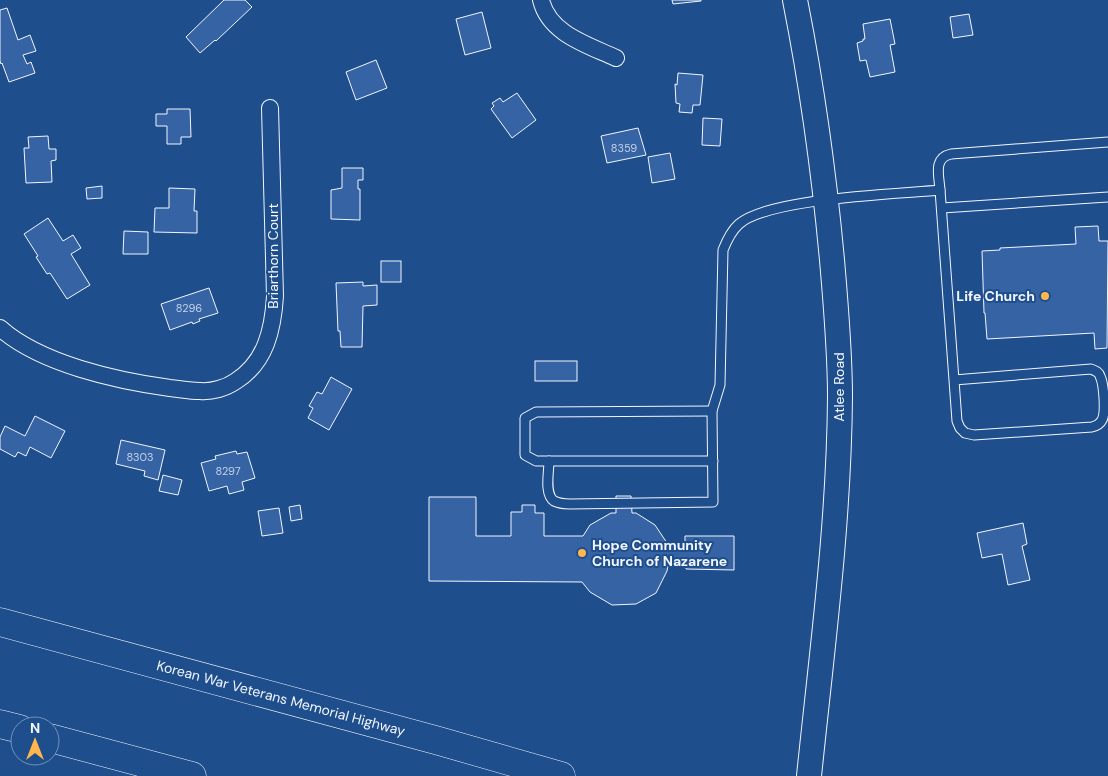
<svg xmlns="http://www.w3.org/2000/svg" width="1108" height="776" font-family="'DM Sans',sans-serif">
  <style>
    .building { fill: #3563a3; stroke: #f2f6ff }
    .lines { fill: none; stroke-linecap: round; stroke-linejoin: round }
    .service-casing { stroke: #f2f6ff; stroke-width: 11 }
    .minor-casing { stroke: #f2f6ff; stroke-width: 18 }
    .secondary-casing { stroke: #f2f6ff; stroke-width: 26 }
    .motorway-casing { stroke: #f2f6ff; stroke-width: 29 }
    .service { stroke: #1f4e8c; stroke-width: 9 }
    .minor { stroke: #1f4e8c; stroke-width: 16 }
    .secondary { stroke: #1f4e8c; stroke-width: 24 }
    .motorway { stroke: #1f4e8c; stroke-width: 28 }
    .poi-dot { fill: #ffb74d; stroke: #1f4e8c; stroke-width: 2 }
    .labels { text-anchor: middle; stroke-width: 4; stroke-linejoin: round; paint-order: stroke }
    .number-label { font-size: 11px; fill: #c3d1e8 }
    .street-label { font-size: 14px; fill: #f2f6ff; stroke: #1f4e8c }
    .poi-label { font-size: 14px; font-weight: bold; fill: #f2f6ff; stroke: #1f4e8c; text-anchor: end }
  </style>
  <rect width="100%" height="100%" fill="#1f4e8c"/>
  <!-- building -->
  <g class="building">
    <path d="M 224,0 L 245,0 L 252,7 L 216,41 L 215,40 L 200,53 L 186,37 Z"/>
    <path d="M 672,0 L 701,0 L 701,1 L 673,4 Z"/>
    <path d="M 7,8 L 18,40 L 30,35 L 36,51 L 23,55 L 27,64 L 31,62 L 35,73 L 9,82 L 2,63 L 1,64 L 0,61 L 0,10 Z"/>
    <path d="M 482,12 L 491,48 L 465,55 L 456,19 Z"/>
    <path d="M 969,14 L 973,35 L 953,38 L 950,17 Z"/>
    <path d="M 890,19 L 895,44 L 890,45 L 895,72 L 870,77 L 866,60 L 860,61 L 857,43 L 863,41 L 863,39 L 865,39 L 863,24 Z"/>
    <path d="M 376,60 L 387,88 L 356,100 L 346,72 Z"/>
    <path d="M 678,73 L 703,75 L 700,105 L 693,105 L 692,113 L 679,112 L 680,104 L 676,103 L 675,84 L 677,85 Z"/>
    <path d="M 517,93 L 536,120 L 512,138 L 491,109 L 494,106 L 492,103 L 500,98 L 503,102 Z"/>
    <path d="M 167,109 L 190,109 L 191,137 L 181,137 L 181,144 L 167,144 L 167,126 L 156,126 L 156,114 L 167,114 Z"/>
    <path d="M 703,118 L 722,119 L 720,146 L 702,145 Z"/>
    <path d="M 638,128 L 646,155 L 607,163 L 601,136 Z"/>
    <path d="M 48,136 L 49,149 L 56,149 L 56,160 L 51,161 L 52,182 L 26,183 L 24,148 L 29,148 L 28,137 Z"/>
    <path d="M 670,153 L 675,179 L 652,183 L 648,157 Z"/>
    <path d="M 342,168 L 363,168 L 363,180 L 358,180 L 358,189 L 360,189 L 360,220 L 331,219 L 331,190 L 342,188 Z"/>
    <path d="M 102,186 L 102,198 L 87,199 L 86,188 Z"/>
    <path d="M 169,188 L 195,189 L 194,211 L 197,211 L 197,233 L 154,232 L 155,208 L 169,208 Z"/>
    <path d="M 48,218 L 63,241 L 73,235 L 81,248 L 71,254 L 90,285 L 67,299 L 50,273 L 47,274 L 36,257 L 38,256 L 24,234 Z"/>
    <path d="M 1098,226 L 1099,241 L 1108,241 L 1107,348 L 1095,349 L 1094,333 L 987,339 L 985,313 L 984,313 L 982,251 L 1000,250 L 1000,248 L 1076,244 L 1075,227 Z"/>
    <path d="M 124,231 L 148,232 L 148,254 L 123,254 Z"/>
    <rect x="381" y="261" width="20" height="21"/>
    <path d="M 363,282 L 363,286 L 377,285 L 377,305 L 363,306 L 362,347 L 341,347 L 340,331 L 338,331 L 336,283 Z"/>
    <path d="M 209,288 L 218,313 L 199,319 L 200,321 L 193,324 L 192,322 L 170,330 L 161,304 Z"/>
    <rect x="535" y="361" width="42" height="20"/>
    <path d="M 331,377 L 352,389 L 329,430 L 308,418 L 313,408 L 309,406 L 317,392 L 322,394 Z"/>
    <path d="M 35,416 L 65,431 L 51,458 L 30,447 L 26,456 L 18,452 L 15,457 L 0,449 L 0,437 L 5,426 L 25,436 Z"/>
    <path d="M 121,440 L 165,450 L 158,480 L 144,476 L 145,471 L 116,464 Z"/>
    <path d="M 236,451 L 237,454 L 247,452 L 255,478 L 242,482 L 244,490 L 229,494 L 227,486 L 209,491 L 201,463 L 216,459 L 215,456 Z"/>
    <path d="M 163,475 L 182,480 L 178,495 L 159,491 Z"/>
    <path d="M 616,496 L 631,496 L 632,513 L 636,513 L 655,525 L 669,546 L 685,546 L 685,536 L 734,536 L 734,570 L 686,569 L 686,561 L 669,560 L 667,571 L 656,593 L 636,604 L 612,605 L 590,592 L 582,582 L 429,581 L 429,497 L 476,497 L 476,536 L 511,536 L 511,512 L 522,512 L 522,505 L 535,505 L 535,513 L 544,513 L 544,536 L 583,536 L 590,525 L 611,513 L 616,513 Z"/>
    <path d="M 300,505 L 302,519 L 291,521 L 289,507 Z"/>
    <path d="M 279,508 L 283,533 L 262,536 L 258,511 Z"/>
    <path d="M 1023,523 L 1027,544 L 1022,546 L 1030,580 L 1008,585 L 1002,554 L 982,558 L 977,533 Z"/>
  </g>
  <g class="lines">
    <defs>
      <g id="service">
        <path d="M 940,190 C 939,175 933,158 951,154 L 1108,142"/>
        <path d="M 942,208 L 1108,197"/>
        <path d="M 712,411 L 536,412 L 525,418 L 525,455 L 536,461 L 713,461"/>
        <path d="M 549,461 C 549,472 544,494 554,501 C 558,503 566,504 570,504 L 713,502 L 712,411 L 720,385 L 723,250 C 727,240 731,231 739,224 C 769,198 897,194 940,190 L 957,421 L 960,428 L 965,433 L 974,435 L 1092,427 C 1096,426 1100,424 1102,420 C 1106,413 1104,384 1100,376 C 1099,372 1096,371 1091,369 L 954,380"/>
      </g>
      <g id="minor">
        <path d="M 541,0 C 549,34 588,45 616,58"/>
        <path d="M 0,328 C 40,364 118,381 170,388 C 180,389 190,391 200,391 C 212,392 226,388 236,381 C 266,362 273,329 275,296 L 270,108"/>
      </g>
      <path id="secondary" d="M 795,0 C 812,86 824,173 832,260 C 836,306 840,351 840,397 C 839,524 822,650 809,776"/>
      <g id="motorway">
        <path d="M 0,622 L 439,741 L 561,776"/>
        <path d="M 0,724 L 20,729"/>
        <path d="M 50,738 L 192,776"/>
      </g>
    </defs>
    <!-- service casing -->
    <use href="#service" class="service-casing"/>
    <!-- minor casing -->
    <use href="#minor" class="minor-casing"/>
    <!-- secondary casing -->
    <use href="#secondary" class="secondary-casing"/>
    <!-- motorway casing -->
    <use href="#motorway" class="motorway-casing"/>
    <!-- service -->
    <use href="#service" class="service"/>
    <!-- minor -->
    <use href="#minor" class="minor"/>
    <!-- secondary -->
    <use href="#secondary" class="secondary"/>
    <!-- motorway -->
    <use href="#motorway" class="motorway"/>
  </g>
  <!-- markers -->
  <g class="poi-dot">
    <circle cx="1045" cy="296" r="5"/>
    <circle cx="582" cy="553" r="5"/>
  </g>
  <g class="labels">
    <!-- number labels -->
    <g class="number-label">
      <text x="624" y="152">8359</text>
      <text x="189" y="312">8296</text>
      <text x="140" y="461">8303</text>
      <text x="228" y="475">8297</text>
    </g>
    <!-- street labels -->
    <g class="street-label">
      <text transform="translate(273 256) rotate(-90)" y="5">Briarthorn Court</text>
      <text transform="translate(839 387) rotate(-90)" y="5">Atlee Road</text>
      <text transform="translate(281 698) rotate(15)" y="5">Korean War Veterans Memorial Highway</text>
    </g>
    <!-- poi labels -->
    <g class="poi-label">
      <text x="1035" y="301">Life Church</text>
      <text x="592" y="550" text-anchor="start">Hope Community<tspan x="592" dy="16">Church of Nazarene</tspan></text>
    </g>
  </g>
  <!-- north arrow -->
  <g transform="translate(35 741)"><circle r="24" fill="#1f4e8c" stroke="#7391ba"/>
  <path d="M0-4L9 19L0 12L-9 19Z" fill="#ffb74d"/>
  <text y="-8" font-size="14" font-weight="bold" text-anchor="middle" fill="#f2f6ff">N</text>
  </g>
</svg>
